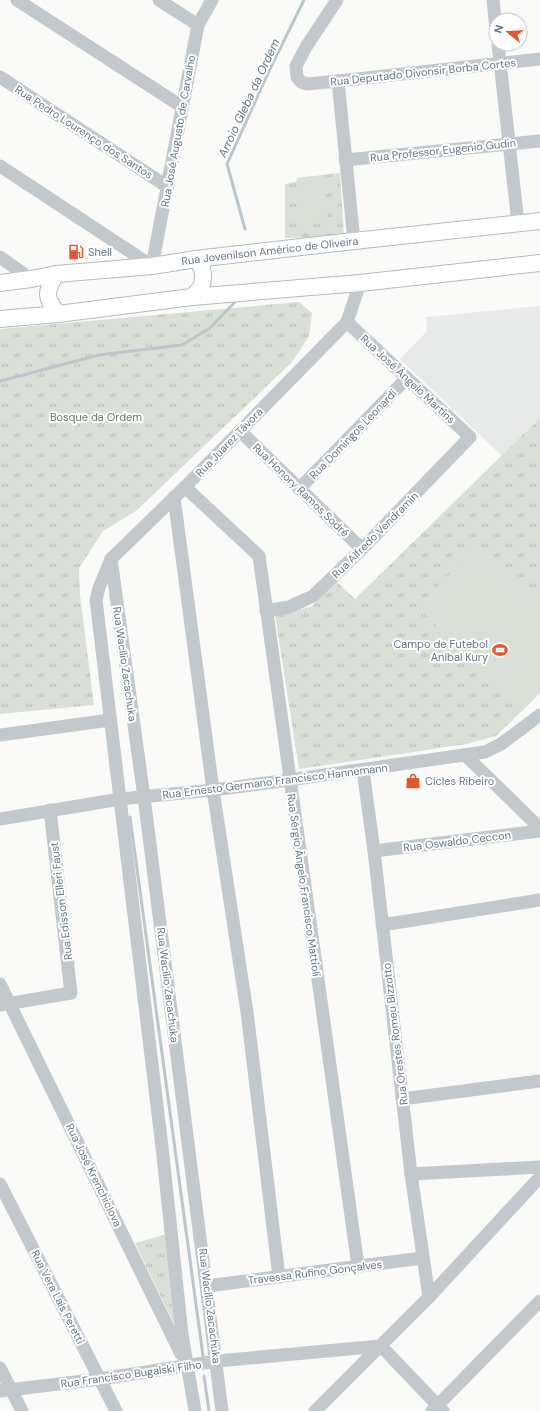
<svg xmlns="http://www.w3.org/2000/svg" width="540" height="1411" font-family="'DM Sans',sans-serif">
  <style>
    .built { fill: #e8e9e9 }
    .grass { fill: url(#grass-tufts) }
    .garden { fill: #dadfd7 }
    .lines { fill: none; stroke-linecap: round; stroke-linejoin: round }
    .stream { stroke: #bbc7cb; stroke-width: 3 }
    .major-casing { stroke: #b5babe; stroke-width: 18 }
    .minor { stroke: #c3c8cc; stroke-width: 13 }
    .major { stroke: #fff; stroke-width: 16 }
    .labels { text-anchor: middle; stroke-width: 4; stroke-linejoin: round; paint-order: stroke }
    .street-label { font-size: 11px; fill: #657683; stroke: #fff }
    .poi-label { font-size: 11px; fill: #657683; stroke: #fff; text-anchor: start }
    .park-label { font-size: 11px; fill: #687a64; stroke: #fff }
    .water-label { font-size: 12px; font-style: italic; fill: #60757c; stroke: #fff }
  </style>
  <defs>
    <pattern id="grass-tufts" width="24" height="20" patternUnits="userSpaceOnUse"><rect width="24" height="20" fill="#dadfd7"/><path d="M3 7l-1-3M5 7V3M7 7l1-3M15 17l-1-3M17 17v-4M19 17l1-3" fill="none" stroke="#b4b9b4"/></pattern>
  </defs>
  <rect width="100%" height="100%" fill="#fafaf8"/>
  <!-- built -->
  <path class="built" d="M 540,306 L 540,418 L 502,456 L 400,359 L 427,331 L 426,317 Z"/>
  <!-- grass -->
  <g class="grass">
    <path d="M 340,173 L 344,237 L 285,238 L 285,184 L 296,182 L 297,178 Z"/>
    <path d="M 299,302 L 312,313 L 309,336 L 292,362 L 136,511 L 103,531 L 79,568 L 80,595 L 94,705 L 0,714 L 0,329 Z"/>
    <path d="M 540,418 L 540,693 L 496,736 L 467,744 L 299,769 L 275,615 L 311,607 L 337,582 L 355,599 Z"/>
    <path d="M 168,1234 L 175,1326 L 135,1243 Z"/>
  </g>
  <!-- garden -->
  <g class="garden">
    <path d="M 323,177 L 327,217 L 300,219 L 297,179 Z"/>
    <path d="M 478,545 L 540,607 L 540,693 L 522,711 L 417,607 Z"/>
  </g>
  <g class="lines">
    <!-- stream -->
    <g class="stream">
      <path d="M 245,229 L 227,164 L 269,71 L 304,0"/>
      <path d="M 0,381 L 99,355 L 182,345 L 210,328 L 234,303"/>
      <path d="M 130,817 L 203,1356"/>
      <path d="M 204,1376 L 209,1411"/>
    </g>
    <defs>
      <g id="major">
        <path d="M 56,274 C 45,292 45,298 58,314"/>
        <path id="s1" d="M 0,283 L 31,279 L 56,274 L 152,266 L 196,259 L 354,241 L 540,221"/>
        <path d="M 192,297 C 195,294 199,290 201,287 C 205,277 203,266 196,259"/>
        <path d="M 0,319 L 58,314 L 192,297 L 360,283 L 540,263"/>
      </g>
    </defs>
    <!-- major casing -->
    <use href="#major" class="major-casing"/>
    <!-- minor -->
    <g class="minor">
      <path d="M 17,0 L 181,106"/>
      <path d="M 159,0 L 198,25"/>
      <path d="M 337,0 L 306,47 L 296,66 L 297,77 L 301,82 L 307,84 L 338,81 L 540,59"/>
      <path d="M 493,0 L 496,28"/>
      <path d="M 498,44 L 518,223"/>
      <path d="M 0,77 L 168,187"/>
      <path d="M 338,81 L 354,241"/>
      <path d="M 345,160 L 540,141"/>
      <path d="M 0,166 L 152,266 L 198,25 L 212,0"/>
      <path d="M 0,257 L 31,279"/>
      <path d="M 240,431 L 362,549"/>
      <path d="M 185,487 L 259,556 L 358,1266"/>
      <path d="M 299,489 L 407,378"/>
      <path d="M 174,497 L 213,790 L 247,1012 L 279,1277"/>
      <path d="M 111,559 L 144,797 L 222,1411"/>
      <path d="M 266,611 L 289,607 L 313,596 L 362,549 L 470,437 L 347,322"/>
      <path d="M 0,735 L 110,720"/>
      <path d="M 465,755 L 540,828"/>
      <path d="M 363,770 L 374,851 L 411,1174 L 429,1297"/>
      <path d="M 0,819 L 120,799 L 213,790 L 289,780 L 485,752 L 501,744 L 540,715"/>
      <path d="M 374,851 L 540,831"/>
      <path d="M 382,925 L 540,900"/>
      <path d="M 0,984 L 181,1354"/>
      <path d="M 0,1005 L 71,993 L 50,810"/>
      <path d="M 402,1099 L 540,1081"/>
      <path d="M 411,1174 L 540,1167"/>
      <path d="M 0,1184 L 116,1411"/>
      <path d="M 207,1286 L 422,1258"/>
      <path d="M 381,1346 L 443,1411"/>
      <path d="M 0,1368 L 22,1411"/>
      <path d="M 0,1391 L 100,1379 L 217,1361 L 381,1346"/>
      <path d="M 195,1411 L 182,1334 L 162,1147 L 96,600 L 99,588 L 111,559 L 185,487 L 347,322 L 360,283"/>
      <path d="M 315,1411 L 429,1297 L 540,1177"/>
      <path d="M 432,1411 L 540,1301"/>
    </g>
    <!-- major -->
    <use href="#major" class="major"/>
  </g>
  <!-- icons -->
  <defs>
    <symbol id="fuel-bare" viewBox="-9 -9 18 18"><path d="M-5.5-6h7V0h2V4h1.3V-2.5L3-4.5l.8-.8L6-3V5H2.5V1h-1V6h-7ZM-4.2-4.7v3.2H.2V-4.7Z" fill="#e4572e" stroke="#fff" stroke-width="2.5" paint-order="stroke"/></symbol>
    <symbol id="stadium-bare" viewBox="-9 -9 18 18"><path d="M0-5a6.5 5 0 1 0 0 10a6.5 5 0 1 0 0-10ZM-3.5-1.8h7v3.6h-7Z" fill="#e4572e" stroke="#fff" stroke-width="2.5" paint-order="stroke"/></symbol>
    <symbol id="shop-bare" viewBox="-9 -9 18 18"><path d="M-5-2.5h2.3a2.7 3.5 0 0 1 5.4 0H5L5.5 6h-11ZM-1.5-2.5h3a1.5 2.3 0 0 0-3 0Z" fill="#e4572e" stroke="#fff" stroke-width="2.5" paint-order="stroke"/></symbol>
  </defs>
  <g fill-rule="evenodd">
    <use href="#fuel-bare" x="65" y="241" width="22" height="22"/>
    <use href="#stadium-bare" x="489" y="639" width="22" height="22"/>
    <use href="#shop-bare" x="402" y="770" width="22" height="22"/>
  </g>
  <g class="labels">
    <!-- street labels -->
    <g class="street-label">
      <text transform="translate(423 72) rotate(-6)" y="4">Rua Deputado Divonsir Borba Cortes</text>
      <text transform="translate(178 131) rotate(-80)" y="4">Rua José Augusto de Carvalho</text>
      <text transform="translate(84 132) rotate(33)" y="4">Rua Pedro Lourenço dos Santos</text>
      <text transform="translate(443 150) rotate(-6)" y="4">Rua Professor Eugenio Gudin</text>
      <text dy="4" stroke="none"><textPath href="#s1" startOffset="272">Rua Jovenilson Américo de Oliveira</textPath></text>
      <text transform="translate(408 379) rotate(43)" y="4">Rua José Ângelo Martins</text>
      <text transform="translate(353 434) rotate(-46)" y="4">Rua Domingos Leonardi</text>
      <text transform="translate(229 442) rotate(-46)" y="4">Rua Juarez Távora</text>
      <text transform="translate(301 490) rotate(44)" y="4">Rua Honory Ramos Sodré</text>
      <text transform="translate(375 535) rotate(-45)" y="4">Rua Alfredo Vendramin</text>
      <text transform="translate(125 664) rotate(82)" y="4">Rua Wacílio Zacachuka</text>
      <text transform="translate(275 781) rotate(-7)" y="4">Rua Ernesto Germano Francisco Hannemann</text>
      <text transform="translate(457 841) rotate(-7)" y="4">Rua Oswaldo Ceccon</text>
      <text transform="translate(304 885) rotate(82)" y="4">Rua Sérgio Ângelo Francisco Mattioli</text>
      <text transform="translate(61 901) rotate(-97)" y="4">Rua Edisson Elleri Faust</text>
      <text transform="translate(168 985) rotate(83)" y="4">Rua Wacílio Zacachuka</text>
      <text transform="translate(395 1034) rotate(-97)" y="4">Rua Orestes Romeu Bizzotto</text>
      <text transform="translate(94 1175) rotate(64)" y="4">Rua José Krenchiclova</text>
      <text transform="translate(315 1272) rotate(-7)" y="4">Travessa Rufino Gonçalves</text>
      <text transform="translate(58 1297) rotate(63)" y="4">Rua Vera Laís Peretti</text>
      <text transform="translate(210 1306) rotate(83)" y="4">Rua Wacílio Zacachuka</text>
      <text transform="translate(131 1374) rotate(-8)" y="4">Rua Francisco Bugalski Filho</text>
    </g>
    <!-- poi labels -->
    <g class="poi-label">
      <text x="88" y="256">Shell</text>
      <text x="488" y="648" text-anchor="end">Campo de Futebol<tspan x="488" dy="13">Anibal Kury</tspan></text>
      <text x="425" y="785">Cicles Ribeiro</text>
    </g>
    <!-- park labels -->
    <g class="park-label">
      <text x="96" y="421">Bosque da Ordem</text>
    </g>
    <!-- water labels -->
    <g class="water-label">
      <text transform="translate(249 98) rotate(-65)" y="4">Arroio Gleba da Ordem</text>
    </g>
  </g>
  <!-- north arrow -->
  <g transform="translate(508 32) rotate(288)"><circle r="19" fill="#ffffff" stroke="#c1c8cd"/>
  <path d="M0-3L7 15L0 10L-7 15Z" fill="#e4572e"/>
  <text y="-6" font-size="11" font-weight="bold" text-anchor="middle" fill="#657683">N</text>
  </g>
</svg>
